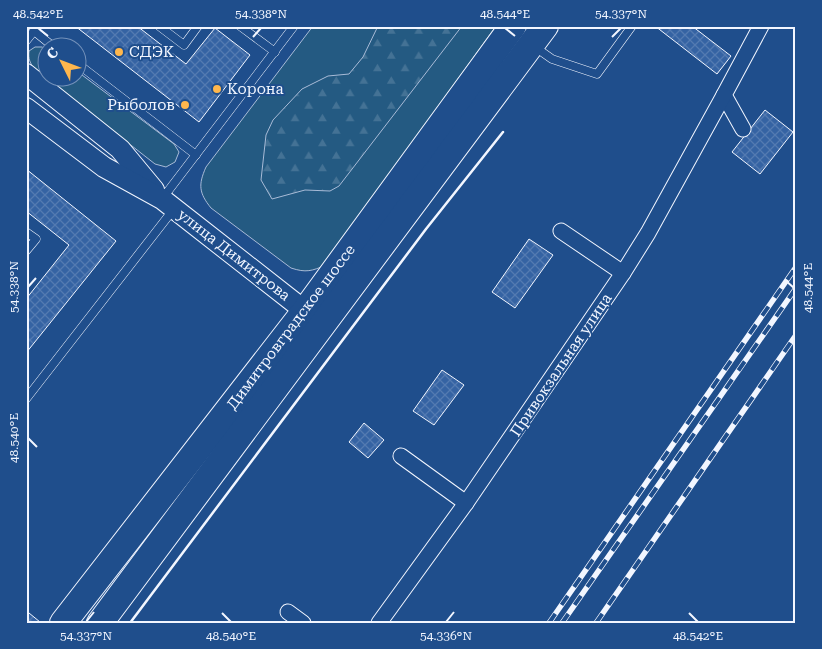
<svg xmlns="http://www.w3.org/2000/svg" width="822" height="649" font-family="'Roboto Serif',serif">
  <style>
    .green { fill: #245a82; stroke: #a8bbd7 }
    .forest { fill: url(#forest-firs); stroke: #a8bbd7 }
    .building { fill: url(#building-cross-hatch); stroke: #f2f6ff }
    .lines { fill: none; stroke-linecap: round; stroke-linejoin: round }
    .lane-casing { stroke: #f2f6ff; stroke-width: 9 }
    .street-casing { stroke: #f2f6ff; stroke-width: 17 }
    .secondary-casing { stroke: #f2f6ff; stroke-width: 22 }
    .highway-casing { stroke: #f2f6ff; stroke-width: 28 }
    .lane { stroke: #1f4e8c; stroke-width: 8 }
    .street { stroke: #1f4e8c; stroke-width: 15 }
    .secondary { stroke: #1f4e8c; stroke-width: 20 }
    .highway { stroke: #1f4e8c; stroke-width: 26 }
    .rail-casing { stroke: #f2f6ff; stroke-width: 5.5 }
    .rail { stroke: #1f4e8c; stroke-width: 4; stroke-dasharray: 11; stroke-linecap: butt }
    .wall { stroke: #f2f6ff; stroke-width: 2.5 }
    .ticks { fill: none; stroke: #f2f6ff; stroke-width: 2 }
    .poi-dot { fill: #ffb74d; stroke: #1f4e8c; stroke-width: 2 }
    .labels { text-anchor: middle; stroke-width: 4; stroke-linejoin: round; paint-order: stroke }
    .poi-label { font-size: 15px; fill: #f2f6ff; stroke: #1f4e8c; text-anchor: start }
    .street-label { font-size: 15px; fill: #f2f6ff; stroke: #1f4e8c }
    .neatline { fill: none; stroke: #f2f6ff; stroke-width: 2 }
    .ticks-label { font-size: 12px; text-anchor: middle; fill: #f2f6ff }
  </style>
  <defs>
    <pattern id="forest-firs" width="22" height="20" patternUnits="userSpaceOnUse" patternTransform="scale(1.25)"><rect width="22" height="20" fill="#245a82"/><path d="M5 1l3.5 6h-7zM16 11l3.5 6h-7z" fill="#447295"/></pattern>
    <pattern id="building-cross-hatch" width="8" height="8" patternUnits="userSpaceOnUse" patternTransform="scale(1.25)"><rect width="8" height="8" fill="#3563a3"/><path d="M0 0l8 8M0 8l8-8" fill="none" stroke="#537ab1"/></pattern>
  </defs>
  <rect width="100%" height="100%" fill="#1f4e8c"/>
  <!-- green -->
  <g class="green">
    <path d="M 313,26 L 496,26 L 330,257 L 326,265 C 312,271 306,273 291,268 L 211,208 C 199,193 198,185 206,167 Z"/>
    <path d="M 35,47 L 42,47 L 47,50 L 48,78 L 78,78 L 78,72 L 174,144 L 179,152 L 175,162 L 166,167 L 155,164 L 35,70 C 30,63 28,59 29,51 Z"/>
  </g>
  <!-- forest -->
  <path class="forest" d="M 378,26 L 462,26 L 339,186 L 330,191 L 305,190 L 272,199 L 261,180 L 266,135 L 273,120 L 302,89 L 328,76 L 349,74 L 363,57 Z"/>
  <!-- building -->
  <g class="building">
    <path d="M 75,26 L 137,26 L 186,64 L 215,28 L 250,55 L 199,122 Z"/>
    <path d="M 655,26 L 692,26 L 731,56 L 717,74 Z"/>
    <path d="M 765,110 L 793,132 L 760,174 L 732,152 Z"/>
    <path d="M 26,169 L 116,241 L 26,353 L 26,299 L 69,245 L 26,211 Z"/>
    <path d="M 529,239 L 553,255 L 515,308 L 492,292 Z"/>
    <path d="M 442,370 L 464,385 L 434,425 L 413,411 Z"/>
    <path d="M 364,423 L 384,440 L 368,458 L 349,442 Z"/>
    <path d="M 29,613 L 40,622 L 39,623 L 26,623 L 26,616 Z"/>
  </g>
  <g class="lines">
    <defs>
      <g id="lane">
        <path d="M 159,26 L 184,45 L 198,26"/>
        <path d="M 240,26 L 275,52"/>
        <path d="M 34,31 L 55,48"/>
        <path d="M 26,41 L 38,26"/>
        <path d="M 535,47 L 552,59 L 597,74 L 632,26"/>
        <path d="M 78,64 L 196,155"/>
        <path d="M 162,199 L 294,26"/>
        <path d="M 26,232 L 36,239 L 26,251"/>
        <path d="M 26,399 L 173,210"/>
      </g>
      <g id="street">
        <path d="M 743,129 L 724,95 L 761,26"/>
        <path d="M 561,231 L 623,273"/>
        <path d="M 401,456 L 466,503"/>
        <path d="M 288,612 L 303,623"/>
        <path d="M 379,623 L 466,503 L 623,273 L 648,233 L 724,95"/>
      </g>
      <g id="secondary">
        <path d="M 26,74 L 120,149 L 154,190"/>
        <path d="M 26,108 L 104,167 L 162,199 L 305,311"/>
      </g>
      <g id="highway">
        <path d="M 63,623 L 305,311 L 513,26"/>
        <path d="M 100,623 L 545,26"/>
      </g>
    </defs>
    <!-- lane casing -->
    <use href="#lane" class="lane-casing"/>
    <!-- street casing -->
    <use href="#street" class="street-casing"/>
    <!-- secondary casing -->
    <use href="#secondary" class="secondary-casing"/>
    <!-- highway casing -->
    <use href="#highway" class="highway-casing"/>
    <!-- lane -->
    <use href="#lane" class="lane"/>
    <!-- street -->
    <use href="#street" class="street"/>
    <!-- secondary -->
    <use href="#secondary" class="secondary"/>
    <!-- highway -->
    <use href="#highway" class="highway"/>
    <defs>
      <g id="rail">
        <path d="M 549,623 L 796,267"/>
        <path d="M 562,623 L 796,288"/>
        <path d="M 596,623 L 796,335"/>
      </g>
    </defs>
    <!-- rail casing -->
    <use href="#rail" class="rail-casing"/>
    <!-- rail -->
    <use href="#rail" class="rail"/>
    <!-- wall -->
    <path class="wall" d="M 130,623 L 426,229 L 503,132"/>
  </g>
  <!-- ticks -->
  <path class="ticks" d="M 38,28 L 48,36M 505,28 L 515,36M 253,37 L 261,28M 612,37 L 621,28M 785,280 L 794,288M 28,287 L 36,278M 28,438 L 37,447M 222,613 L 231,622M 689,613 L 698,622M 86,622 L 94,612M 446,622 L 454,612"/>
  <!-- markers -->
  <g class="poi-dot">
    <circle cx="119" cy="52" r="5"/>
    <circle cx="217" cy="89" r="5"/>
    <circle cx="185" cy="105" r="5"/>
  </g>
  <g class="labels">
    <!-- poi labels -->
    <g class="poi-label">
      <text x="129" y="57">СДЭК</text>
      <text x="227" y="94">Корона</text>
      <text x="175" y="110" text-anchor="end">Рыболов</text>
    </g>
    <!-- street labels -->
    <g class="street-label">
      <text transform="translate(234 255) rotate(38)" y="5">улица Димитрова</text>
      <text transform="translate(291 327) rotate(-53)" y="5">Димитровградское шоссе</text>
      <text transform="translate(561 365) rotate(-56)" y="5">Привокзальная улица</text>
    </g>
  </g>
  <!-- border -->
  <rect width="822" height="649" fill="none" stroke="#1f4e8c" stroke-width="55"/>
  <!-- north arrow -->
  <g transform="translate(62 62) rotate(312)"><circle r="24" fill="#1f4e8c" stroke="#7391ba"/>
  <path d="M0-4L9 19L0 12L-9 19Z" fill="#ffb74d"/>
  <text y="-8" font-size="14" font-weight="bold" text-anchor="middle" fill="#f2f6ff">С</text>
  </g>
  <rect x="28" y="28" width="766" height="594" class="neatline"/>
  <g class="ticks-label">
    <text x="38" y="18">48.542°E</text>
    <text x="261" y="18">54.338°N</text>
    <text x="505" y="18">48.544°E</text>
    <text x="621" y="18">54.337°N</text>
    <text transform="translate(14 287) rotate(-90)" y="4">54.338°N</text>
    <text transform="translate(808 288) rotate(-90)" y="4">48.544°E</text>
    <text transform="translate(14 438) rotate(-90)" y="4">48.540°E</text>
    <text x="86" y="640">54.337°N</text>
    <text x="231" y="640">48.540°E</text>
    <text x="446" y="640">54.336°N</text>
    <text x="698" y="640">48.542°E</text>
  </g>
</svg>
